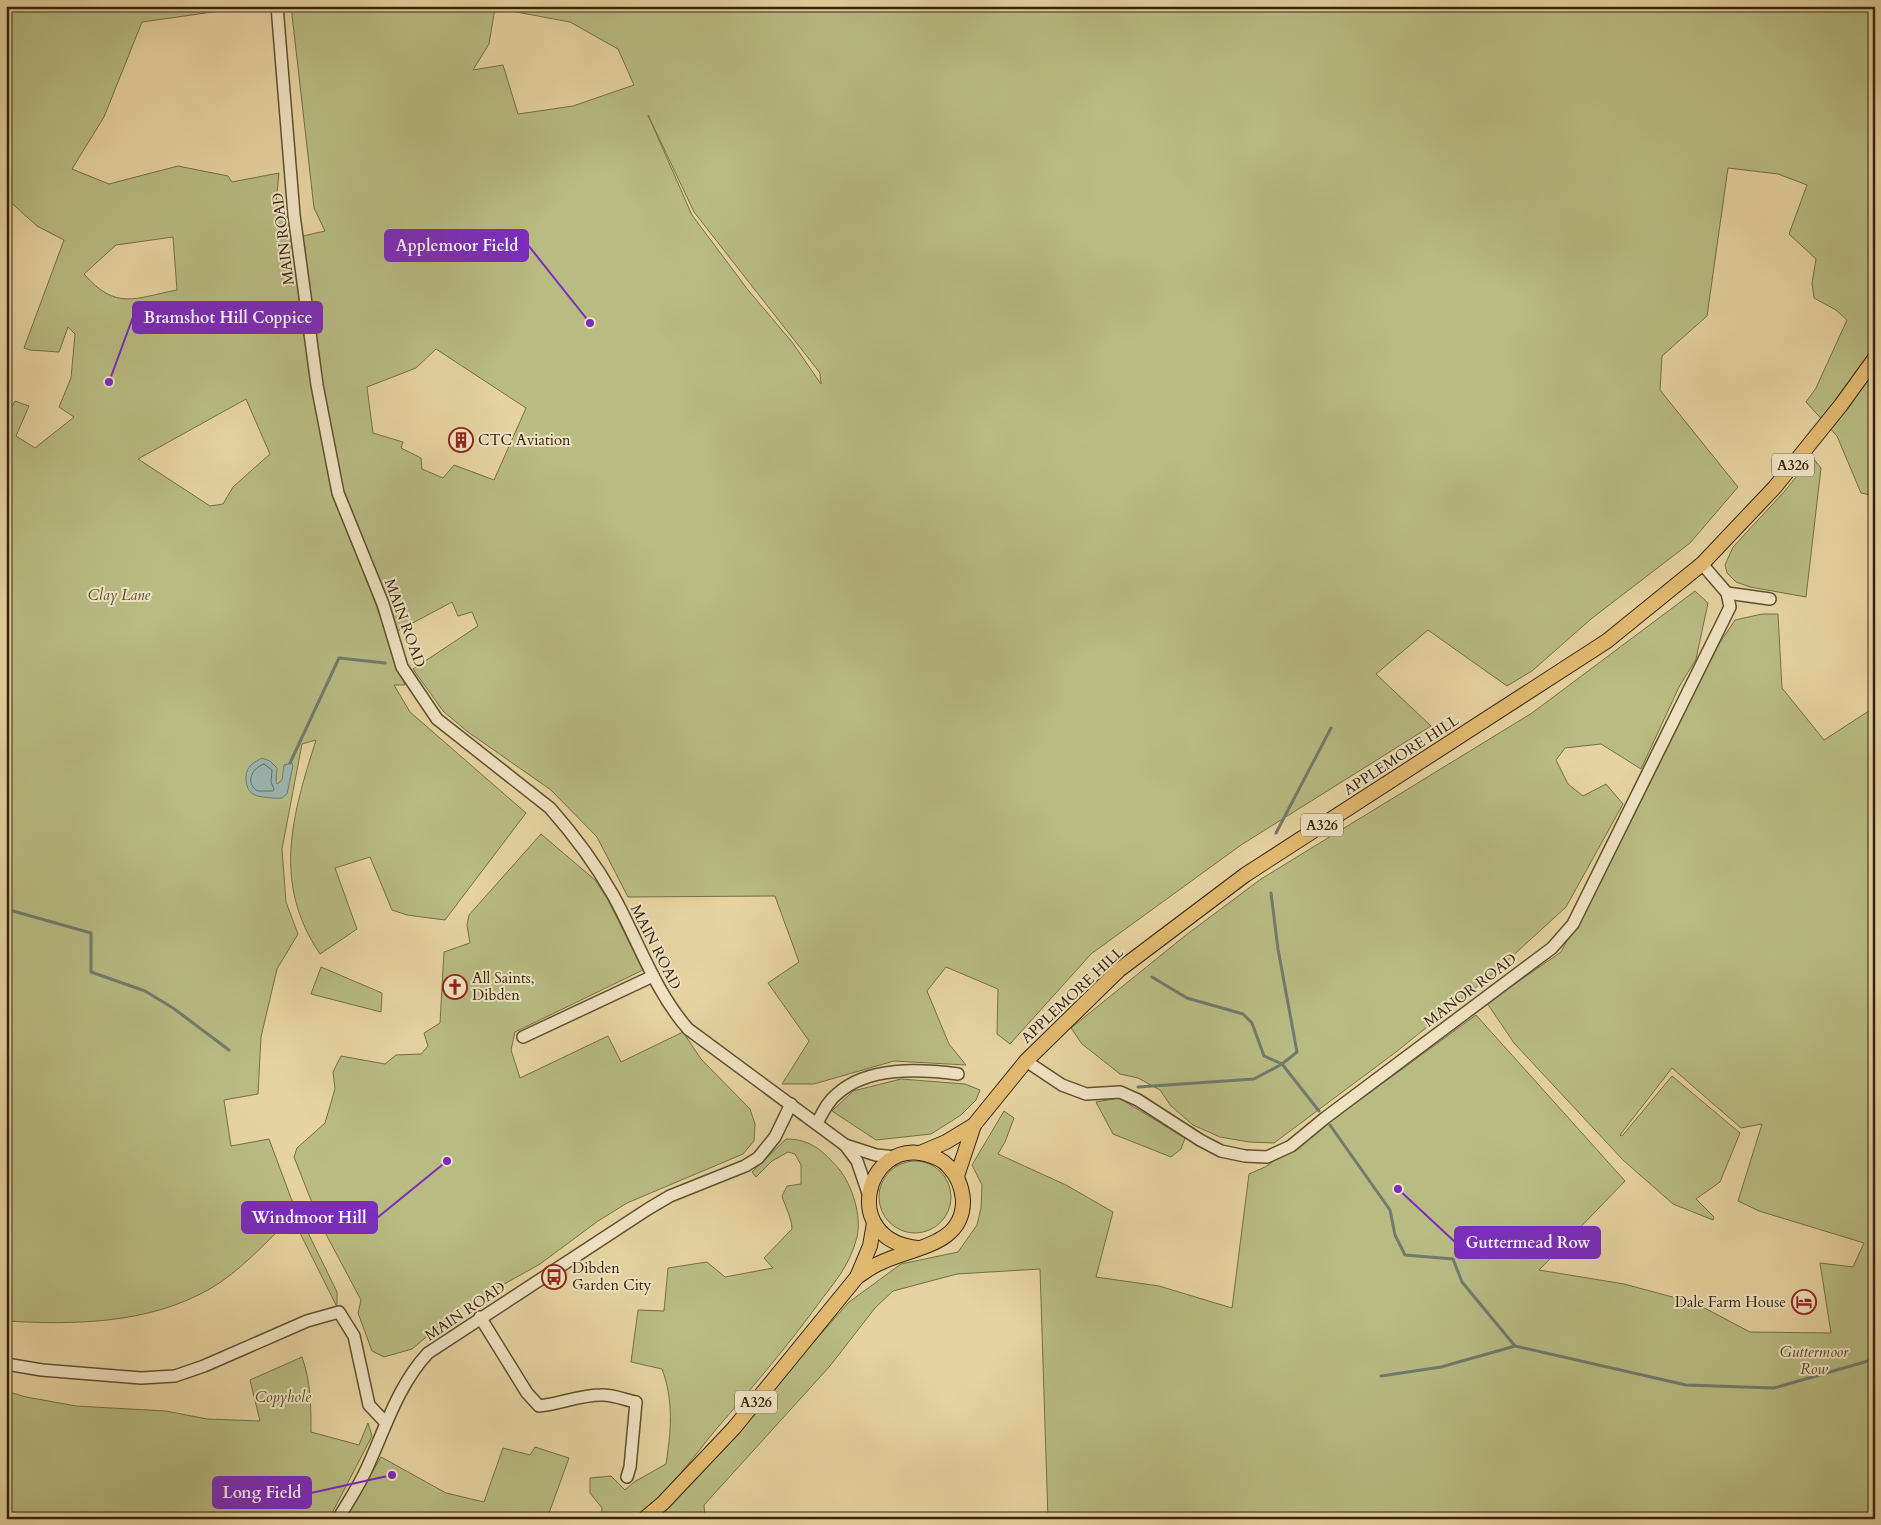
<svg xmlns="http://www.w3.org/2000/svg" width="1881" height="1525" font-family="Cardo,serif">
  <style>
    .green { fill: #b8bb82; stroke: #767046; fill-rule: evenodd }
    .water { fill: #9ab5b0; stroke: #717b6e }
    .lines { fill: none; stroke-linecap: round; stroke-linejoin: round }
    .shore { stroke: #676c5e; stroke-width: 1 }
    .stream { stroke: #717b6e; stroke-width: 3 }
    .minor-casing { stroke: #605030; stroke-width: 14 }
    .major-casing { stroke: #34240b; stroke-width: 16 }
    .minor { stroke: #efe2c2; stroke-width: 11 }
    .major { stroke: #e3ba70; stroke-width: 14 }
    .labels { text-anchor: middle; stroke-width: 4; stroke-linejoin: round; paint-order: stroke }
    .shield { fill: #efe2c2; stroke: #6c5d42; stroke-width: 1 }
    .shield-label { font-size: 14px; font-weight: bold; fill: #34240b }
    .street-label { font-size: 15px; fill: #34240b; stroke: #efe2c2 }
    .poi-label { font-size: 15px; fill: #34240b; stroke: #efe2c2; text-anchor: start }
    .park-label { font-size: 15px; font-style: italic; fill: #554a29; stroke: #efe2c2 }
    .leader { fill: none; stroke: #7b2cbf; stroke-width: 2 }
    .callout-dot { fill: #7b2cbf; stroke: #efe2c2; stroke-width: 2 }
    .callout { fill: #7b2cbf; stroke: #7b2cbf; stroke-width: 2 }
    .callout-label { font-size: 16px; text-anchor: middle; font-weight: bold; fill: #fff }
  </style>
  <rect width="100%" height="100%" fill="#e6d3a1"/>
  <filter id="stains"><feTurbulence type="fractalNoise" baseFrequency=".004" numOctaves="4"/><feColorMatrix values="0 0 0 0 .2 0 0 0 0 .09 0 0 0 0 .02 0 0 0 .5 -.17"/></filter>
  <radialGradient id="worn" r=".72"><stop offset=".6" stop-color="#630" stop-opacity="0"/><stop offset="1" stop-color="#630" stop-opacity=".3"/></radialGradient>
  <!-- green -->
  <g class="green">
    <path d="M 6,6 L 255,6 L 142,22 L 104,117 L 72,169 L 109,184 L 178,166 L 228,176 L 232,182 L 279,173 L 276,204 L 303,236 L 325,231 L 314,208 L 291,6 L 1875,6 L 1875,496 L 1861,493 L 1837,436 L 1806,402 L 1816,388 L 1847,320 L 1836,310 L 1814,298 L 1812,283 L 1816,259 L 1789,234 L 1807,185 L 1778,174 L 1728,168 L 1707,316 L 1662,356 L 1660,390 L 1738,487 L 1690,543 L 1591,619 L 1532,671 L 1507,686 L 1428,630 L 1376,674 L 1431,726 L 1241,845 L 1091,954 L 1010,1044 L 997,1034 L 998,989 L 946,967 L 927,991 L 949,1044 L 966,1065 L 894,1061 L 814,1084 L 782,1084 L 809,1041 L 768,983 L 799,962 L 775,896 L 628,897 L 597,837 L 551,790 L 468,732 L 443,711 L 413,669 L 478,626 L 472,612 L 458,616 L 452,602 L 392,634 L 357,542 L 371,591 L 405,685 L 394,685 L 410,712 L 526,813 L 445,920 L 407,915 L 392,910 L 370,857 L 335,868 L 357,929 L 320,954 C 272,883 292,816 316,740 L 302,744 L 282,849 L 286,902 L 298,934 L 277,969 L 261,1037 L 258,1094 L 224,1100 L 231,1146 L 269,1139 L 291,1198 L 337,1292 L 337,1307 L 292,1217 C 265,1243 240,1272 208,1290 C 147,1324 74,1325 6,1321 L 6,419 L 15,401 L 29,406 L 16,436 L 35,448 L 74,417 L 59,407 L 71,378 L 75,334 L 68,327 L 59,352 L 30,350 L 24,348 L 64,240 L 37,226 L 6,198 ZM 495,8 L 570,22 L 618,49 L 634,85 L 573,106 L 518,114 L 503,65 L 473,70 L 489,44 ZM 648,115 L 694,212 L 820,373 L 821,384 L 792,342 L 748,290 L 692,215 ZM 173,237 L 177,290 C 135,298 116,311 84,274 L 116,245 ZM 305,256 L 334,463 L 326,439 ZM 436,349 L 526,408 L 494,480 L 454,465 L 443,478 L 422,469 L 421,458 L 401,448 L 403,442 L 373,433 L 367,387 L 416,368 ZM 246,399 L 270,454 L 233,487 L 223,504 L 210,506 L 138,459 Z"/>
    <path d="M 1812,457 L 1821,468 L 1806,597 L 1750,587 L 1736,582 L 1727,573 L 1725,565 L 1733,547 L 1784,492 Z"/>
    <path d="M 1695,591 L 1708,603 L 1696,659 L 1679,687 L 1641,769 L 1601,744 L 1565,748 L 1556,760 L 1568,784 L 1583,796 L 1606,784 L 1623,804 L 1566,907 L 1495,972 L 1396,1052 L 1274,1143 L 1249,1142 L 1220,1137 L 1193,1125 L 1171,1106 L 1160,1090 L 1138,1078 L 1120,1074 L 1082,1044 L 1071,1028 L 1186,935 L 1261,879 L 1532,713 Z"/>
    <path d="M 1762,614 L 1778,614 L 1782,688 L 1824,740 L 1875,707 L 1875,1519 L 1048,1519 L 1040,1269 L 957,1274 L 893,1291 L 875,1308 L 830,1366 L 704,1505 L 705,1519 L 658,1519 L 849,1302 L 901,1264 L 958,1252 L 977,1225 L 981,1208 L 982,1185 L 972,1165 L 1004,1111 L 1014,1118 L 1005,1142 L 998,1154 L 1066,1185 L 1113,1212 L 1096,1277 L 1159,1286 L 1232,1308 L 1249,1174 L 1265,1167 L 1312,1135 L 1476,1015 L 1625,1181 L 1539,1270 L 1624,1284 L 1695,1303 L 1750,1332 L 1831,1333 L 1820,1263 L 1853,1267 L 1864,1243 L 1759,1211 L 1738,1201 L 1762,1124 L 1741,1128 L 1672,1068 L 1620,1135 L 1622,1136 L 1672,1076 L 1740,1133 L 1720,1182 L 1696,1199 L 1714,1217 L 1713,1220 L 1673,1204 L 1623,1160 L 1514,1043 L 1487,1003 L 1561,952 L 1719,644 L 1735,620 Z"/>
    <path d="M 541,834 L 595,880 L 607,898 L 643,970 L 515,1032 L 511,1050 L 520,1078 L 608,1036 L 621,1062 L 683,1032 L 701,1059 L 750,1109 L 755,1124 L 754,1141 L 743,1154 L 627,1203 L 598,1221 L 540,1264 L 458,1310 L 412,1349 L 384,1357 L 372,1351 L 358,1313 L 361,1300 L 320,1223 L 294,1157 L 297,1148 L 325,1123 L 335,1089 L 333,1072 L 341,1056 L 385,1064 L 396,1055 L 421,1054 L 428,1046 L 424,1033 L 440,1023 L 444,952 L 470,943 L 467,925 L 469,915 Z"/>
    <path d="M 321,967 L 382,993 L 381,1012 L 311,994 Z"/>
    <path d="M 901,1079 L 965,1084 L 980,1090 L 976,1100 L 961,1115 L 931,1134 L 876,1140 L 832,1111 L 853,1091 Z"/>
    <path d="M 1119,1098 L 1185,1138 L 1181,1149 L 1171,1157 L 1113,1134 L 1096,1102 Z"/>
    <path d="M 786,1139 C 811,1139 823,1151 839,1169 C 852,1185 862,1216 857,1237 C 849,1268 834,1282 816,1307 C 785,1349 752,1388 718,1427 C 692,1458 667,1495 634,1519 L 601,1519 L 602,1508 L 590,1493 L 590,1478 L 611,1476 L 625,1490 L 634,1482 L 666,1464 C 671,1432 674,1401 662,1369 L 631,1362 L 638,1310 L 664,1311 L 668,1268 L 707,1262 L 725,1277 L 773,1268 L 764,1258 L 792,1229 C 792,1219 785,1206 782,1196 L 787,1186 L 801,1184 L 801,1165 L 795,1154 L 788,1152 L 772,1161 L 756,1177 L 752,1172 Z"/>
    <circle cx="915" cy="1197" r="36"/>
    <path d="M 302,1357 C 311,1382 311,1406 311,1432 L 359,1445 L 368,1423 L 372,1436 L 329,1519 L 6,1519 L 6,1391 L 26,1397 L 76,1406 L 166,1411 L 207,1419 L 260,1421 L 250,1380 Z"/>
    <path d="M 535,1447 L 569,1458 L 549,1513 L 582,1519 L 345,1519 L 381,1457 L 446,1493 L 484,1502 L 503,1448 L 530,1455 Z"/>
  </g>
  <!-- water -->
  <path class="water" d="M 262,758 L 270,761 L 277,768 L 276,782 L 277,784 L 282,780 L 284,765 L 292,763 L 293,766 L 287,794 L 282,798 C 278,799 258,797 255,795 C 244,791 243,771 252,764 C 254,762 259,760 262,758 Z"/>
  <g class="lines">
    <!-- shore -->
    <path class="shore" d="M 264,764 L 272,770 L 271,782 L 274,789 L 273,791 L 257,791 C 245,782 252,768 264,764 Z"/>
    <!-- stream -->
    <g class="stream">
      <path d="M 290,763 L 339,658 L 385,663"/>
      <path d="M 1276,833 L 1331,728"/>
      <path d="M 1271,893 L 1278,949 L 1297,1052 L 1282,1064 L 1319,1111"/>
      <path d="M 6,909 L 91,933 L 91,972 L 145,991 L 173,1008 L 229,1050"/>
      <path d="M 1152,977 L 1187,998 L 1243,1014 L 1252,1023 L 1264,1056 L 1282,1064"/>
      <path d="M 1138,1087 L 1254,1079 L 1282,1064"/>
      <path d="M 1330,1125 L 1390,1210 L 1395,1235 L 1405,1255 L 1453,1259 L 1462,1282 L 1515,1346 L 1686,1385 L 1774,1388 L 1875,1359"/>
      <path d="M 1381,1376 L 1441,1367 L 1515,1346"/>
    </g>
    <defs>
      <g id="minor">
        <path d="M 277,6 L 294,215 L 317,385 L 338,493 L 383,604 L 402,667 L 437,719 L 550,808 C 573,834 596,865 613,895 C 638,940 654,990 688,1029 L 845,1145 L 857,1161 L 869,1196"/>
        <path d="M 1727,593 L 1770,599"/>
        <path d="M 523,1037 L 653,976"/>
        <path d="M 1026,1061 L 1062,1085 L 1086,1094 L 1120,1092 L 1138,1100 L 1200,1140 L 1221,1151 L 1245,1156 L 1267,1157 L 1291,1146 L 1325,1118 L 1552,948 L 1573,924 L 1730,607 L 1727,593 L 1702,564"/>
        <path d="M 817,1123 C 823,1112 828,1101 837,1094 C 868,1066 920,1069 958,1074"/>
        <path d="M 845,1145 L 876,1155 L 896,1157"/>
        <path d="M 480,1317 L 527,1393 L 539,1406 C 560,1404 580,1395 601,1395 C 612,1394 625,1400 636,1402 L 630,1467 L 627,1477"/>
        <path d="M 6,1364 L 42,1370 L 141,1378 L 175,1376 L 204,1366 L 307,1321 L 339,1312 L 354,1336 L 369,1405 L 386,1423"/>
        <path d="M 338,1519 C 348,1502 359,1486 367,1468 C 385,1429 398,1385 428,1353 L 648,1209 L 670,1196 L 745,1166 L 758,1158 L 775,1137 L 791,1104"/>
      </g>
      <g id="major">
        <path d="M 920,1153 L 946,1142 L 974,1125 L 1026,1061 L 1119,970 L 1245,875 L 1607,641 L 1702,564 L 1775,487 L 1841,405 L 1875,358"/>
        <path d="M 957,1176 L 974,1125"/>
        <path d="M 857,1277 C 865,1272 872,1266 880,1263 C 912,1247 964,1246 963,1200 C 962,1187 957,1175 948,1166 C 942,1159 933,1156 925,1154 C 866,1139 839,1240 918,1248"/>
        <path d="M 644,1519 L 663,1503 L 734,1428 L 857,1277 L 870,1246 L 874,1223"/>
      </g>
    </defs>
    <!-- minor casing -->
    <use href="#minor" class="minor-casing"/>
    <!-- major casing -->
    <use href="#major" class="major-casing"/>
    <!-- minor -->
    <use href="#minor" class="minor"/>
    <!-- major -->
    <use href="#major" class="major"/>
  </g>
  <!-- icons -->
  <defs>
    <symbol id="building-ring" viewBox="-11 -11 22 22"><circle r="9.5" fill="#efe2c2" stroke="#8f2418" stroke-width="1.5"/><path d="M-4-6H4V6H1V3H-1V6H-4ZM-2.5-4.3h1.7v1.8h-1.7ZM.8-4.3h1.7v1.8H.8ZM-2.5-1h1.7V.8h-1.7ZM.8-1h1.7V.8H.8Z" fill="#8f2418"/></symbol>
    <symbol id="church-ring" viewBox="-11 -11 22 22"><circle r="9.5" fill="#efe2c2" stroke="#8f2418" stroke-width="1.5"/><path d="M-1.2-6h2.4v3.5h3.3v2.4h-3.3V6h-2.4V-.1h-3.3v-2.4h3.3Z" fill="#8f2418"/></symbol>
    <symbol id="bus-ring" viewBox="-11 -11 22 22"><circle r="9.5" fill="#efe2c2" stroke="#8f2418" stroke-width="1.5"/><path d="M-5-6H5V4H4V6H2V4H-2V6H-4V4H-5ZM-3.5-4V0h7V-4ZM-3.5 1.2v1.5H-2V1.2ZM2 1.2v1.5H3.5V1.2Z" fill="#8f2418"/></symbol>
    <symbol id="hotel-ring" viewBox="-11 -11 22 22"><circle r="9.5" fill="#efe2c2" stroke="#8f2418" stroke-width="1.5"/><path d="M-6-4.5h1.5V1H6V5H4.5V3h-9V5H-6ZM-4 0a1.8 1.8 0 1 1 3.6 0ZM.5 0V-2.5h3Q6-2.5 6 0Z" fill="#8f2418"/></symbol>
  </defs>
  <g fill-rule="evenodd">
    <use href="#building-ring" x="447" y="426" width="28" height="28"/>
    <use href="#church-ring" x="441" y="973" width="28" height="28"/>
    <use href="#bus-ring" x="540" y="1263" width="28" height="28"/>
    <use href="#hotel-ring" x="1790" y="1288" width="28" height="28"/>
  </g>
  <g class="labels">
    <!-- shield labels -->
    <g class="shield">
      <rect x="1772" y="453.5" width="42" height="23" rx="4"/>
      <rect x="1301" y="813.5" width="42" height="23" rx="4"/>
      <rect x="735" y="1390.5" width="42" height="23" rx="4"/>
    </g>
    <g class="shield-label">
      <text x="1793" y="470">A326</text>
      <text x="1322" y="830">A326</text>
      <text x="756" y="1407">A326</text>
    </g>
    <!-- street labels -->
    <g class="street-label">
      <text transform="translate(283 239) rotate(-97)" y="5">MAIN ROAD</text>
      <text transform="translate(405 623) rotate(70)" y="5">MAIN ROAD</text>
      <text transform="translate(1401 755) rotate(-33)" y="5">APPLEMORE HILL</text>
      <text transform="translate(656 947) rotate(63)" y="5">MAIN ROAD</text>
      <text transform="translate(1470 990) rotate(-37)" y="5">MANOR ROAD</text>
      <text transform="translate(1072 995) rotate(-43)" y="5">APPLEMORE HILL</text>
      <text transform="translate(465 1311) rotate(-34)" y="5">MAIN ROAD</text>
    </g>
    <!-- poi labels -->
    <g class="poi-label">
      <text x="478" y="445">CTC Aviation</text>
      <text x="472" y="983">All Saints,<tspan x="472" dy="17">Dibden</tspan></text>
      <text x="572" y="1273">Dibden<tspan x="572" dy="17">Garden City</tspan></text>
      <text x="1786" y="1307" text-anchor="end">Dale Farm House</text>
    </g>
    <!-- park labels -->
    <g class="park-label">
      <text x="119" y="600">Clay Lane</text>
      <text x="1814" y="1357">Guttermoor<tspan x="1814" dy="17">Row</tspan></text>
      <text x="283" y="1402">Copyhole</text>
    </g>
  </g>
  <!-- callouts -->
  <path class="leader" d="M590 323L528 245M109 382L133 317M447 1161L377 1218M1398 1189L1455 1242M392 1475L311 1493"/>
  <g class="callout-dot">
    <circle cx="590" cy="323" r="5"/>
    <circle cx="109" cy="382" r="5"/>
    <circle cx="447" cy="1161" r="5"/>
    <circle cx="1398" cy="1189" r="5"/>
    <circle cx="392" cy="1475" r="5"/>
  </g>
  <g class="callout">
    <rect x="385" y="230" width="143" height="31" rx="5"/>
    <rect x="133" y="302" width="189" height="31" rx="5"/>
    <rect x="242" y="1202" width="135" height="31" rx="5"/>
    <rect x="1455" y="1227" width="145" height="31" rx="5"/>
    <rect x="213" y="1477" width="98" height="31" rx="5"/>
  </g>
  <g class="callout-label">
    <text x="457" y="251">Applemoor Field</text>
    <text x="228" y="323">Bramshot Hill Coppice</text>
    <text x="309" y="1223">Windmoor Hill</text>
    <text x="1528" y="1248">Guttermead Row</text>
    <text x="262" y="1498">Long Field</text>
  </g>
  <!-- margin -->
  <rect width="1881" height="1525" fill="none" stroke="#e6d3a1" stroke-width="25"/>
  <rect x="8" y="8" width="1866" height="1510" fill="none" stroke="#34240b" stroke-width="2.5"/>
  <rect x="12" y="12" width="1856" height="1500" fill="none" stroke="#34240b"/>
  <rect width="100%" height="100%" filter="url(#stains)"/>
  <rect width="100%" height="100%" fill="url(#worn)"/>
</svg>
